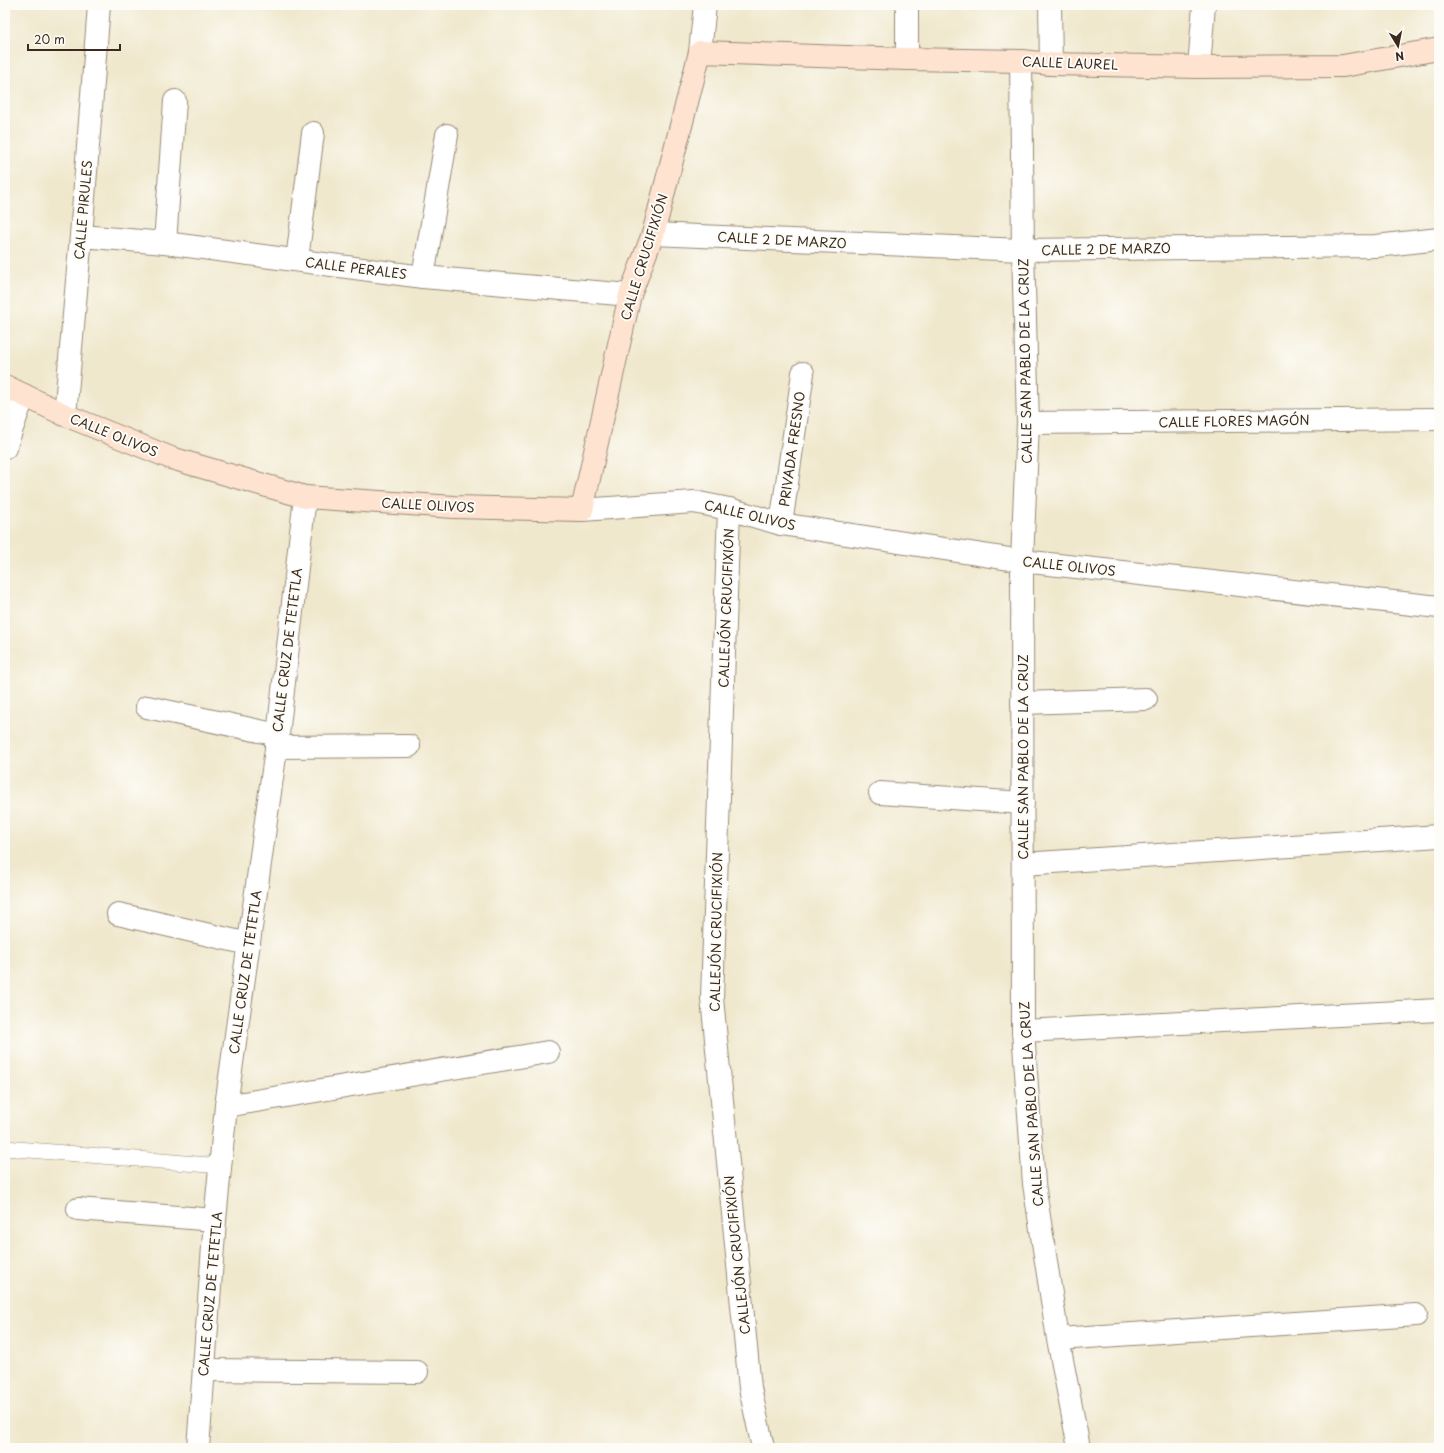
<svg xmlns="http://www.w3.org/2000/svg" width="1444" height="1453" font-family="'Playpen Sans',sans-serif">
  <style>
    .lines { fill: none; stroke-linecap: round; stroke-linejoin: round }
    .lane-casing { stroke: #968976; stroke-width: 16 }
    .street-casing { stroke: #968976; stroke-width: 24 }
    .secondary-casing { stroke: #968976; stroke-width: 24 }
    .lane { stroke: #fff; stroke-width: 15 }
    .street { stroke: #fff; stroke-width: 22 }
    .secondary { stroke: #fee3d1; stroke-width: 22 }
    .labels { text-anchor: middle; stroke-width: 4; stroke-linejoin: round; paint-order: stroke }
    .street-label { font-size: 13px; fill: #3b2a1e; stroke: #fdfcf7 }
  </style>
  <rect width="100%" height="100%" fill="#fdfcf7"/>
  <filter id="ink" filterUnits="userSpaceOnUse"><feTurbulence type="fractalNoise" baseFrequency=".025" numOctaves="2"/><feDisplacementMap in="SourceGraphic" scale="8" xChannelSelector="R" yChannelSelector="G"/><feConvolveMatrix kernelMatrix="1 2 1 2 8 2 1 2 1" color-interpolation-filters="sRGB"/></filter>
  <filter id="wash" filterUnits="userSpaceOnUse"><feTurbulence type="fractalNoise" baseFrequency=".012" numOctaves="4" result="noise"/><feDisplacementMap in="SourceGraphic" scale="16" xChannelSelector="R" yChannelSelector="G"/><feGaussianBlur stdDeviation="0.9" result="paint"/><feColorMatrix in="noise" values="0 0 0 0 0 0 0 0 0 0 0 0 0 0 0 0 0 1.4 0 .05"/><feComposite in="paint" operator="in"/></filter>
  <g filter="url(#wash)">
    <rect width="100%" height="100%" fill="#f0e8cd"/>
  </g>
  <g filter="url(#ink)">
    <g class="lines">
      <defs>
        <path id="lane" d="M 5,1148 L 221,1166"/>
        <g id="street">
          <path d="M 1050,5 L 1051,64"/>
          <path d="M 700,52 L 705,5"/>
          <path d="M 907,59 L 907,5"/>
          <path d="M 1021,61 L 1023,250 L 1028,423 L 1022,561 L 1023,1031 L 1034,1184 L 1058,1339 L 1079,1448"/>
          <path d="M 1199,67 L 1204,5"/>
          <path d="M 653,234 L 1023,250 L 1376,246 L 1439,239"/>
          <path d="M 81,236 L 165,243 L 423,277 L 630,295"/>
          <path d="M 165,243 L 175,101"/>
          <path d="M 297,260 L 313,133"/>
          <path d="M 423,277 L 447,135"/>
          <path d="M 65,415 L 81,236 L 99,5"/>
          <path d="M 1028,423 L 1439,419"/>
          <path d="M 5,448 L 24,395"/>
          <path d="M 729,509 L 712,998 L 750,1388 L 763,1448"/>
          <path d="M 582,510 L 694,502 L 729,509 L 781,524 L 1022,561 L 1439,607"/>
          <path d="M 781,524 L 803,373"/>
          <path d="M 1022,703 L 1146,699"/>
          <path d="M 147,707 L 278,735"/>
          <path d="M 276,747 L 409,746"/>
          <path d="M 880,793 L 1023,803"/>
          <path d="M 1023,864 L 1439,836"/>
          <path d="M 118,914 L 249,944"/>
          <path d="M 1023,1031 L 1439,1010"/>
          <path d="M 226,1106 L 548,1052"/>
          <path d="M 78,1209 L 215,1220"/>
          <path d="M 1058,1339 L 1416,1315"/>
          <path d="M 204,1370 L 417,1372"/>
          <path d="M 198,1448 L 215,1220 L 226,1106 L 278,735 L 305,497"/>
        </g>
        <path id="secondary" d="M 5,386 L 65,415 L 171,458 L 305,497 L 454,507 L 582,510 L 630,295 L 653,234 L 700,52 L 907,59 L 1021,61 L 1051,64 L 1199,67 L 1343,66 L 1439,49"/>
      </defs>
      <!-- lane casing -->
      <use href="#lane" class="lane-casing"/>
      <!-- street casing -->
      <use href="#street" class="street-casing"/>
      <!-- secondary casing -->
      <use href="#secondary" class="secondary-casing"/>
      <!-- lane -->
      <use href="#lane" class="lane"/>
      <!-- street -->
      <use href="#street" class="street"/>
      <!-- secondary -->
      <use href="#secondary" class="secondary"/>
    </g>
  </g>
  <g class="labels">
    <!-- street labels -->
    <g class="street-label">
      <text transform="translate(1070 63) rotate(2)" y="5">CALLE LAUREL</text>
      <text transform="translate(83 210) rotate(-85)" y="5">CALLE PIRULES</text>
      <text transform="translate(782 240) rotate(3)" y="5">CALLE 2 DE MARZO</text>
      <text transform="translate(1106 249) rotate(-1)" y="5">CALLE 2 DE MARZO</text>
      <text transform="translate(644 257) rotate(-73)" y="5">CALLE CRUCIFIXIÓN</text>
      <text transform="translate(356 268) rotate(7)" y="5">CALLE PERALES</text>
      <text transform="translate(1025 361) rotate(-91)" y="5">CALLE SAN PABLO DE LA CRUZ</text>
      <text transform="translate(1234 421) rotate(-1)" y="5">CALLE FLORES MAGÓN</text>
      <text transform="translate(114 435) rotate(22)" y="5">CALLE OLIVOS</text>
      <text transform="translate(792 449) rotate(-82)" y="5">PRIVADA FRESNO</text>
      <text transform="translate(428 505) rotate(3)" y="5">CALLE OLIVOS</text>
      <text transform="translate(750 515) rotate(13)" y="5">CALLE OLIVOS</text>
      <text transform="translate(1069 566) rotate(6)" y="5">CALLE OLIVOS</text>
      <text transform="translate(726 608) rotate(-88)" y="5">CALLEJÓN CRUCIFIXIÓN</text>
      <text transform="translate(287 650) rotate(-83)" y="5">CALLE CRUZ DE TETETLA</text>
      <text transform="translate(1023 757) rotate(-90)" y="5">CALLE SAN PABLO DE LA CRUZ</text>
      <text transform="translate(716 932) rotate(-89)" y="5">CALLEJÓN CRUCIFIXIÓN</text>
      <text transform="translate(245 972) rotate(-82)" y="5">CALLE CRUZ DE TETETLA</text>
      <text transform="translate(1031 1104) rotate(-94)" y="5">CALLE SAN PABLO DE LA CRUZ</text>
      <text transform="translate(737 1255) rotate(-96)" y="5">CALLEJÓN CRUCIFIXIÓN</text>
      <text transform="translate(210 1294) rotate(-85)" y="5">CALLE CRUZ DE TETETLA</text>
    </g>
  </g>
  <!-- margin -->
  <rect width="1444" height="1453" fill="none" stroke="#fdfcf7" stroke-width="20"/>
  <!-- north arrow -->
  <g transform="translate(1398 46) rotate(170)" stroke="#fdfcf7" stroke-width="3" paint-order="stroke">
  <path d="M0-3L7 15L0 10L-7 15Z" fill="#3b2a1e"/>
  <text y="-6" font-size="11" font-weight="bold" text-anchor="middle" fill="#3b2a1e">N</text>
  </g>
  <!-- scale -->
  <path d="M28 44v6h92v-6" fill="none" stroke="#3b2a1e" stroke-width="2"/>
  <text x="34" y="44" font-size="12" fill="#3b2a1e" stroke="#fdfcf7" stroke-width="3" paint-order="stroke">20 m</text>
</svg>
